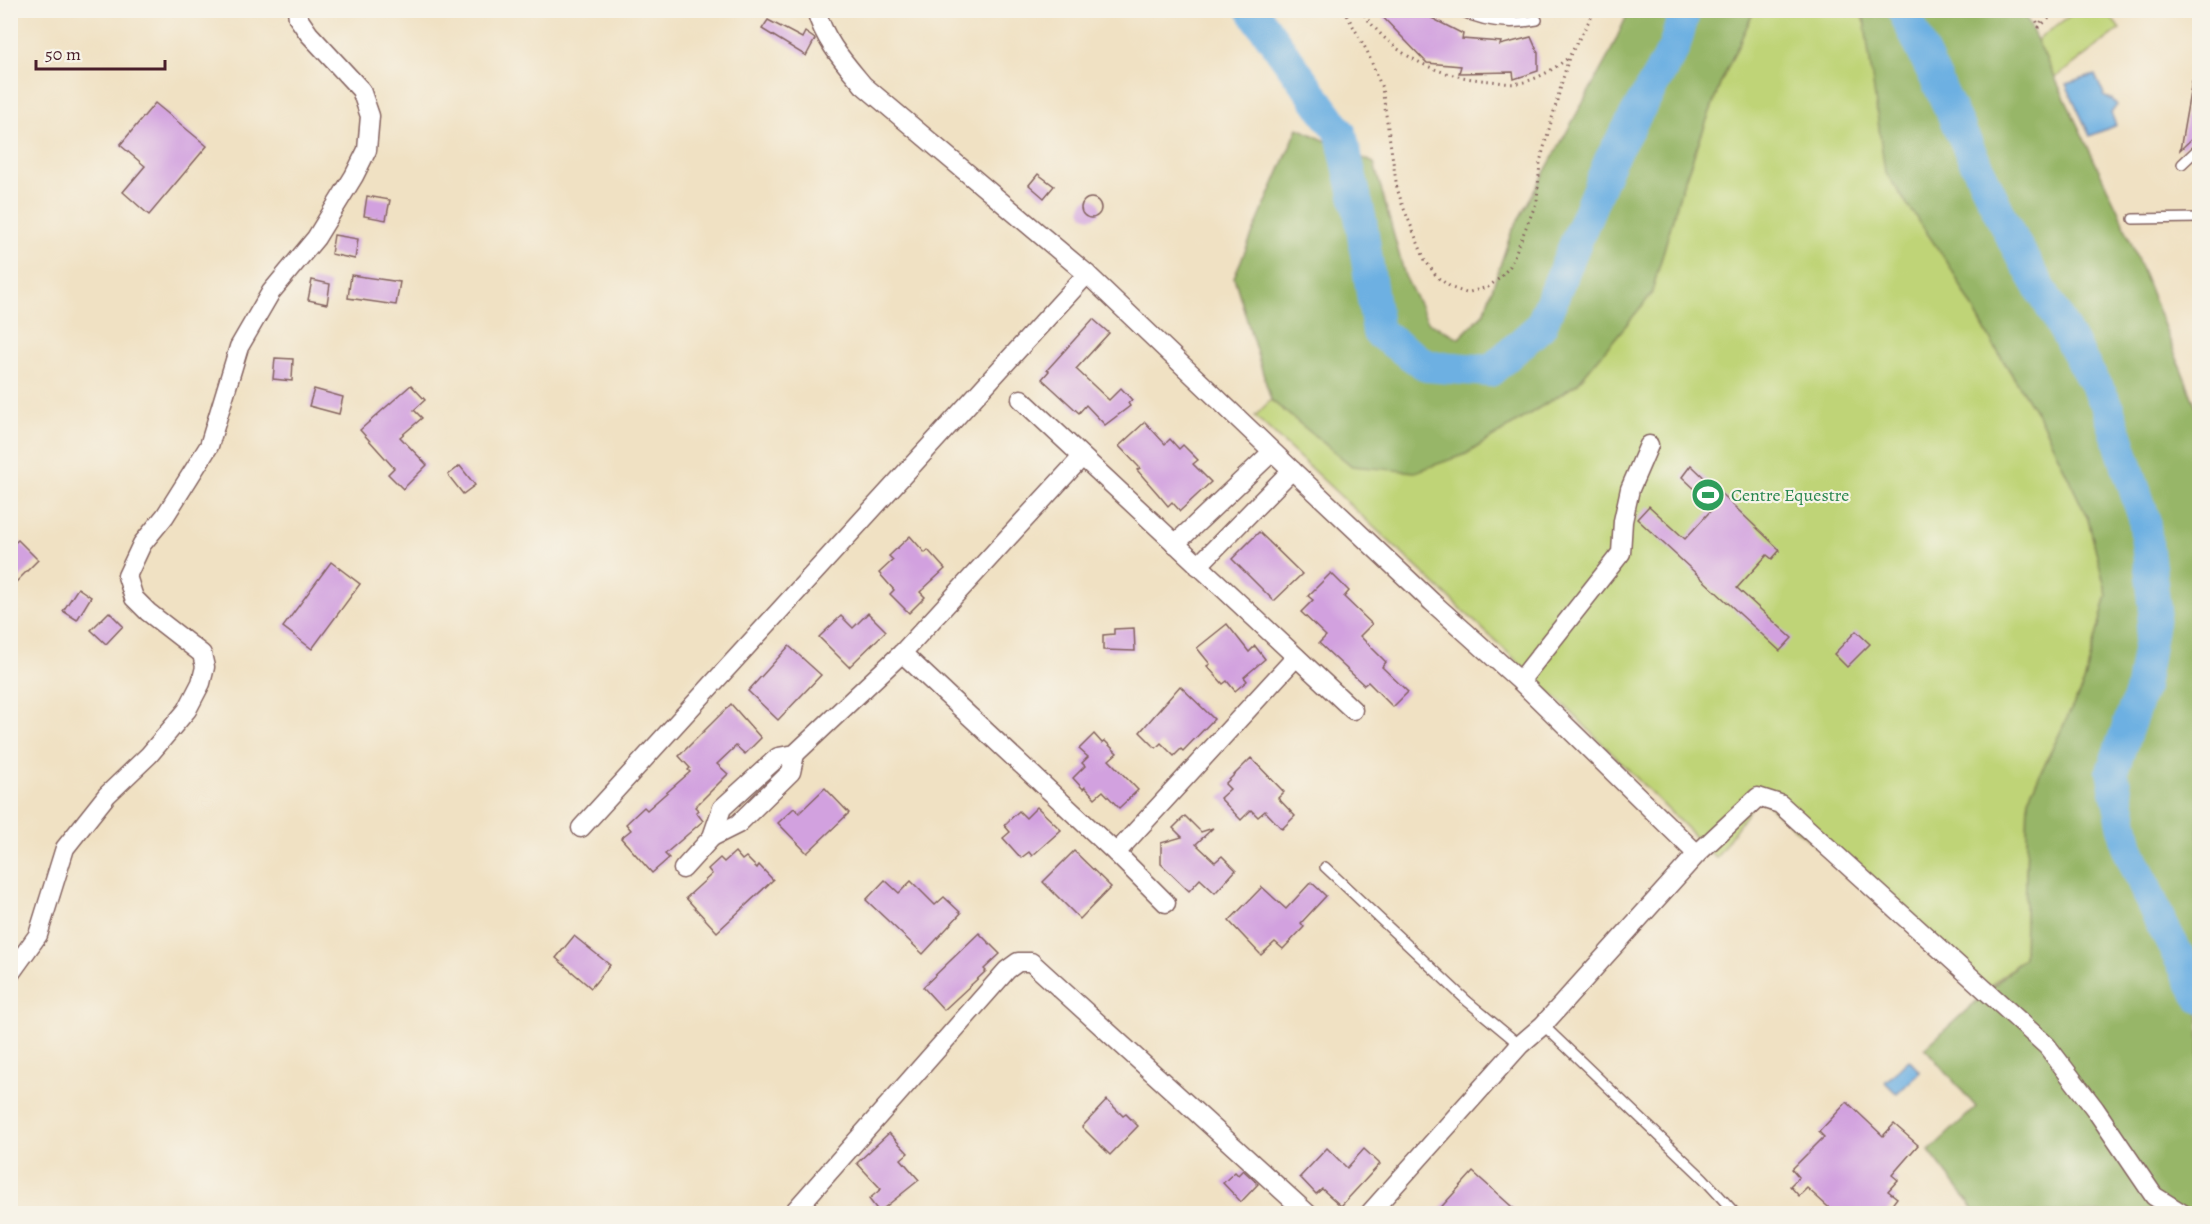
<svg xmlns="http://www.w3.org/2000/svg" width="2210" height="1224" font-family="Alegreya,serif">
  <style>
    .green { fill: #bfd477; stroke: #847a51; stroke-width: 1.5 }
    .forest { fill: #97b668; stroke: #706a4a; stroke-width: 1.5 }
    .water { fill: #6db0e2; stroke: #5c6886; stroke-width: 1.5 }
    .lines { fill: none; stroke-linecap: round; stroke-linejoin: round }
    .river { stroke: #6db0e2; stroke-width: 32 }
    .building { fill: #d2a1df }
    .lane-casing { stroke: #846360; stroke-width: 12 }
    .street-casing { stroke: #846360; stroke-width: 21 }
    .path { stroke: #846360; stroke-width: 3; stroke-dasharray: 1.5 4.5; stroke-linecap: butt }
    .lane { stroke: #fff; stroke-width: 9 }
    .street { stroke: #fff; stroke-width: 18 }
    .labels { text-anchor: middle; stroke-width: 4.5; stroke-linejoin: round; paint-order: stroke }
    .leisure-label { font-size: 18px; fill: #27864d; stroke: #f7f3e8; text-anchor: start }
  </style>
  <rect width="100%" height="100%" fill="#f7f3e8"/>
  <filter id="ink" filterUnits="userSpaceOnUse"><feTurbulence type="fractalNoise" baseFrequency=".0167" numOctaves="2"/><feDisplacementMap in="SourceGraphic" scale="12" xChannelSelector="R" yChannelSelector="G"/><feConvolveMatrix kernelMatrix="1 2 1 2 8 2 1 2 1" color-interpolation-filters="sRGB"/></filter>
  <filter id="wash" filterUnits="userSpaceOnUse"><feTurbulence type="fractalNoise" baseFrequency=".008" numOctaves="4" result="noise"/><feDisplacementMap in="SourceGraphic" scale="24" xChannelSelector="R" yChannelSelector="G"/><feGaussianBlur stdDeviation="1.35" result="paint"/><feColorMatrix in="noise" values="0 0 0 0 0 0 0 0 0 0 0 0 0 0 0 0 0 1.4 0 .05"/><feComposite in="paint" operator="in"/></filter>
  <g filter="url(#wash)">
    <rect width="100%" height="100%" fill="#f0e1c3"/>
    <!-- green -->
    <g class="green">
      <path d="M 1754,11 L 1860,11 L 1949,265 L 1993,344 L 2043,424 L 2088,519 L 2107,595 L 2084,683 L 2028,799 L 2024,958 L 1985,990 L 1758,797 L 1716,858 L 1566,707 L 1255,416 L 1271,400 L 1352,466 L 1466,454 L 1577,384 L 1651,295 L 1681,190 L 1721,82 Z"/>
      <path d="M 2076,11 L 2106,11 L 2120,29 L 2055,78 L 2036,41 Z"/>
    </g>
    <!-- forest -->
    <g class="forest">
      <path d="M 1629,11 L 1754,11 L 1721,82 L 1681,190 L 1651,295 L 1577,384 L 1466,454 L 1415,472 L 1352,466 L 1271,400 L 1234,277 L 1298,128 L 1374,163 L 1405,276 L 1428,322 L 1459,338 L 1484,313 L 1511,233 L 1609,55 Z"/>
      <path d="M 1860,11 L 2023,11 L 2119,212 L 2199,414 L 2199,1213 L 1977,1213 L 1929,1151 L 1976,1107 L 1925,1048 L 2024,958 L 2028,799 L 2084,683 L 2107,595 L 2088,519 L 2043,424 L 1993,344 L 1949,265 L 1885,172 L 1864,18 Z"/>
    </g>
    <!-- water -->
    <g class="water">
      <path d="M 2095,75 L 2105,97 L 2112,99 L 2117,105 L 2111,113 L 2116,125 L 2090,136 L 2066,84 Z"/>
      <path d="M 1909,1060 L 1920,1072 L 1897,1094 L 1885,1082 Z"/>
    </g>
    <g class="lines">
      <!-- river -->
      <g class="river">
        <path d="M 1252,10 L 1341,134 L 1361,221 L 1378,332 L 1427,366 L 1490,371 L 1541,326 L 1610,160 L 1674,48 L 1685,10"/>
        <path d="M 1903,10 L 2010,235 L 2107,405 L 2144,518 L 2155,609 L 2142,687 L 2112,771 L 2128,848 L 2159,919 L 2200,997"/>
      </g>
    </g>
    <g id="blocks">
      <!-- building -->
      <g class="building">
        <path d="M 1376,10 L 1416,10 L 1463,34 L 1462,39 L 1501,42 L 1500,45 L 1531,37 L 1538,53 L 1538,71 L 1514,79 L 1513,72 L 1459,73 L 1461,66 L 1427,63 Z"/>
        <path d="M 768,20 L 802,38 L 805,32 L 815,39 L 806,56 L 762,29 Z"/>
        <path d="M 2192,81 L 2199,82 L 2199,132 L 2180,150 Z"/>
        <path d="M 155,103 L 207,146 L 149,215 L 123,192 L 145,166 L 120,145 Z"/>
        <path d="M 1038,174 L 1054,186 L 1044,198 L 1029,185 Z"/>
        <path d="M 367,196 L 390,200 L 386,220 L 364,216 Z"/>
        <circle cx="1091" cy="208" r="10"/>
        <path d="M 334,235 L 358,239 L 355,259 L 331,254 Z"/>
        <path d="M 351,275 L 400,282 L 396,305 L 348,298 Z"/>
        <path d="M 312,280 L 330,284 L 327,304 L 308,300 Z"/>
        <path d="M 1093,319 L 1109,333 L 1076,369 L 1109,400 L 1121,388 L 1132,400 L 1128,403 L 1130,406 L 1105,425 L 1086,405 L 1079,413 L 1042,379 L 1049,371 L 1047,370 Z"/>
        <path d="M 275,358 L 293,359 L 292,381 L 273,379 Z"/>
        <path d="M 411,385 L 425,400 L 414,410 L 422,418 L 400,437 L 427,465 L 403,489 L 388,474 L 394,468 L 360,430 Z"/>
        <path d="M 314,389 L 343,397 L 339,414 L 309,406 Z"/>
        <path d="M 1145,422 L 1165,444 L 1170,439 L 1179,449 L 1183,445 L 1198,460 L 1193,464 L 1211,482 L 1180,511 L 1172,502 L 1168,506 L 1158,494 L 1137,470 L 1140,468 L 1119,446 Z"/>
        <path d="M 1691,465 L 1780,550 L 1772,559 L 1767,555 L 1737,588 L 1792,638 L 1780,651 L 1637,519 L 1649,506 L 1685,539 L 1714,507 L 1682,477 Z"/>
        <path d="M 460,466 L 475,485 L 463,494 L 448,475 Z"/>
        <path d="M 1259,532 L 1302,574 L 1274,601 L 1232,559 Z"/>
        <path d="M 910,536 L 925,553 L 928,550 L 945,569 L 920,592 L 925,597 L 909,613 L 890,594 L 894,590 L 879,573 L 893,560 L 889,556 Z"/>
        <path d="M 18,540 L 38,560 L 10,588 L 10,547 Z"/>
        <path d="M 331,562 L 360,584 L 312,649 L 283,627 Z"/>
        <path d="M 1331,573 L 1349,591 L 1344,597 L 1372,624 L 1360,636 L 1386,662 L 1382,667 L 1408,692 L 1393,707 L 1368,682 L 1364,685 L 1319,643 L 1326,636 L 1301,612 L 1313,600 L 1308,596 Z"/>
        <path d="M 78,588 L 91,597 L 77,620 L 63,611 Z"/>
        <path d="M 109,612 L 123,626 L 106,644 L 91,630 Z"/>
        <path d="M 868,613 L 886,631 L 849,667 L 819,637 L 841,616 L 853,628 Z"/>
        <path d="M 1227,624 L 1249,652 L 1255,646 L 1265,659 L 1244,677 L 1247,681 L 1235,691 L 1227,681 L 1223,684 L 1207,666 L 1210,664 L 1197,648 Z"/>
        <path d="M 1134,628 L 1135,651 L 1103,650 L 1103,635 L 1114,634 L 1114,629 Z"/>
        <path d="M 1856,631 L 1870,644 L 1847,667 L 1834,654 Z"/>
        <path d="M 789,646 L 821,675 L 778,720 L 748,691 Z"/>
        <path d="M 1180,686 L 1214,719 L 1183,751 L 1181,749 L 1174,756 L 1161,743 L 1156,748 L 1140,732 Z"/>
        <path d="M 731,704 L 761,738 L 745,754 L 736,746 L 717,764 L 728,774 L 695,807 L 698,810 L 696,812 L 703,821 L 665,854 L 669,858 L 652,873 L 621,838 L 631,830 L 626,824 L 644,807 L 647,810 L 690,772 L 688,770 L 690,768 L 679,756 Z"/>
        <path d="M 1094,734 L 1102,743 L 1105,741 L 1117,753 L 1109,760 L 1138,790 L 1119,808 L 1103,791 L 1095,798 L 1085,787 L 1083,789 L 1073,778 L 1085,766 L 1082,763 L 1088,757 L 1079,749 Z"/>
        <path d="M 1251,758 L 1284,792 L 1278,798 L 1295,816 L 1282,829 L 1265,811 L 1258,817 L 1251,810 L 1241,820 L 1220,798 L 1230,789 L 1225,784 Z"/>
        <path d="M 825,788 L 849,813 L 807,853 L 778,823 L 794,808 L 799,813 Z"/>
        <path d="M 1037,807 L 1061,830 L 1032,856 L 1029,852 L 1021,858 L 1003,838 L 1010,832 L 1004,825 L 1019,811 L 1026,818 Z"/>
        <path d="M 1185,816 L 1201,832 L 1213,828 L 1196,844 L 1215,862 L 1222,856 L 1236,870 L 1215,893 L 1200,879 L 1189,891 L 1161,864 L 1161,843 L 1182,837 L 1173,828 Z"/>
        <path d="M 1074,851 L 1111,887 L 1080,919 L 1043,882 Z"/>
        <path d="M 735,852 L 742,860 L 746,857 L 757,868 L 759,865 L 773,880 L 717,932 L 686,898 L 712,874 L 708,869 L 720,858 L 724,862 Z"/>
        <path d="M 885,880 L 899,893 L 911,881 L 935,905 L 944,897 L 961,913 L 923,954 L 866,900 Z"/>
        <path d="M 1311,882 L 1326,896 L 1301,923 L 1304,927 L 1283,949 L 1275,942 L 1261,955 L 1229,921 L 1262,887 L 1286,909 Z"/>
        <path d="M 979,933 L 1000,954 L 984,969 L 986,971 L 944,1010 L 923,987 Z"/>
        <path d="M 574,936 L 610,965 L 591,988 L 556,958 Z"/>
        <path d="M 1107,1100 L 1123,1116 L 1126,1114 L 1138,1126 L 1110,1155 L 1082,1127 Z"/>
        <path d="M 1847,1102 L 1883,1136 L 1894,1124 L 1918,1145 L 1892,1175 L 1898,1180 L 1888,1191 L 1897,1198 L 1885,1214 L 1836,1214 L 1807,1188 L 1799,1196 L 1790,1186 L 1799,1177 L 1792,1169 L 1824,1137 L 1819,1132 Z"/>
        <path d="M 889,1133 L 908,1153 L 901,1159 L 919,1180 L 879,1212 L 869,1199 L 881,1189 L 857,1163 Z"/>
        <path d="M 1327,1148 L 1347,1168 L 1364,1149 L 1380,1164 L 1341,1206 L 1322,1189 L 1316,1194 L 1300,1177 Z"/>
        <path d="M 1243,1170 L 1258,1184 L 1241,1202 L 1223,1183 L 1235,1172 L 1238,1175 Z"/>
        <path d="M 1473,1172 L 1520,1214 L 1435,1214 Z"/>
      </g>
    </g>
  </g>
  <g filter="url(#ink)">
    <use href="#blocks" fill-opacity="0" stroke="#846360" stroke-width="1.5"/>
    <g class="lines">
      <defs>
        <g id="lane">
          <path d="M 1459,10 C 1484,23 1509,25 1537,20"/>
          <path d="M 2182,164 L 2200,147"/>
          <path d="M 2133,219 L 2200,218"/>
          <path d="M 1325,867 L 1467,1001 L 1520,1045"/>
          <path d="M 1543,1025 L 1703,1178 L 1736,1214"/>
        </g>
        <g id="street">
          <path d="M 816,10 C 824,40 844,62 863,85 L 1087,274 L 1292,470 L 1432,602 L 1520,681 L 1697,854"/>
          <path d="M 1021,399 L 1353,710"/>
          <path d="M 1175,544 L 1272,452"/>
          <path d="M 1198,566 L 1292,470"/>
          <path d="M 902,653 L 1116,853 L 1166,903"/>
          <path d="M 1520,681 L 1621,553 L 1623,521 L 1630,489 L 1649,445"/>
          <path d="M 581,828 L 1087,274"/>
          <path d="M 712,837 L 738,824 L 791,772 L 795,754"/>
          <path d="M 1116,853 L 1296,657"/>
          <path d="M 683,869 L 712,837 L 722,808 L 778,757 L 795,754 L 902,653 L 1082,457"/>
          <path d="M 10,974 L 38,935 L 65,848 L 107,795 L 149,755 L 187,710 L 201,683 L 205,667 L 202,654 L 148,612 L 134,598 L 127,576 L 142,544 L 165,516 L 209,446 L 239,347 L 271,292 L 316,238 L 354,176 L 367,150 L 370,116 L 361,90 L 309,34 L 298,18 L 297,10"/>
          <path d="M 792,1214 L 1007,970 L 1018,962 L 1031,962 L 1308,1214"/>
          <path d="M 1369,1214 L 1520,1045 L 1543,1025 L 1697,854 L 1758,797 L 1780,804 L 2047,1046 L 2095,1109 L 2154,1196 L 2183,1214"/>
        </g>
      </defs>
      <!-- lane casing -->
      <use href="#lane" class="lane-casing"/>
      <!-- street casing -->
      <use href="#street" class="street-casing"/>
      <!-- path -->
      <g class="path">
        <path d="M 1344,10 L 1367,51 L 1382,88 L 1397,188 L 1402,204 L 1425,260 L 1437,277 L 1452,288 L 1466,293 L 1488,287 L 1500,278 L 1510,266 L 1537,201 L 1540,162 L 1569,57 L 1595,10"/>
        <path d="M 1361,10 C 1392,56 1437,77 1491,81 C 1499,82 1510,85 1519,83 C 1537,80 1554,69 1568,58"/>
        <path d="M 2032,10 L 2039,27"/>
        <path d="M 2046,10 L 2039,27 L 2059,10"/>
      </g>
      <!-- lane -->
      <use href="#lane" class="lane"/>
      <!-- street -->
      <use href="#street" class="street"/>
    </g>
  </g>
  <!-- icons -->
  <defs>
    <symbol id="stadium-disc" viewBox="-11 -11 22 22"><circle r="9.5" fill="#2e9e5b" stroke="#f7f3e8"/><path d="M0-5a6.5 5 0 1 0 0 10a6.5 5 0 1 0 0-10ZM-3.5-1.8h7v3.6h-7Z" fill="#fff"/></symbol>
  </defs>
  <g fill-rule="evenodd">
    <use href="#stadium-disc" x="1689" y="476" width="38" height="38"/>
  </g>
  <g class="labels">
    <!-- leisure labels -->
    <g class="leisure-label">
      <text x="1731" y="501">Centre Equestre</text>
    </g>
  </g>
  <!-- margin -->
  <rect width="2210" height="1224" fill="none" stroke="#f7f3e8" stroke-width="36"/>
  <!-- scale -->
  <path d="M36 60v9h129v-9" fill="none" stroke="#4a1f2b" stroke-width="3"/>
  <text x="45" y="60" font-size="18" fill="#4a1f2b" stroke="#f7f3e8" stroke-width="4.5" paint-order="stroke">50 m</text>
</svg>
